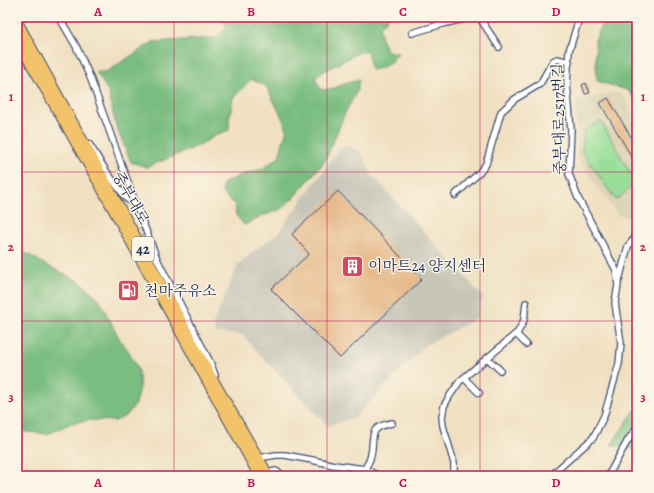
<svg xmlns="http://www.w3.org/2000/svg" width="654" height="493" font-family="Alegreya,'Noto Serif KR',serif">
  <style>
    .built { fill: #dbd4b6 }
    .industrial { fill: #c6c5b8 }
    .green { fill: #98de98; stroke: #5a867b }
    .forest { fill: #7abd80; stroke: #4a766f }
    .building { fill: #e6bb8d }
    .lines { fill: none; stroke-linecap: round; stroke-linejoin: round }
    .minor-casing { stroke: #3b4a6d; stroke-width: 8 }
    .primary-casing { stroke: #3b4a6d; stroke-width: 11 }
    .minor { stroke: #fff; stroke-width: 5.5 }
    .primary { stroke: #f2c36a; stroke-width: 9 }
    .grid { fill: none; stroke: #c2185b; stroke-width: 1; stroke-opacity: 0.55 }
    .labels { text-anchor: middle; stroke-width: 3; stroke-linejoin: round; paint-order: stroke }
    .shield { fill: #fcf5e5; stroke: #5e6a86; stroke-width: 1 }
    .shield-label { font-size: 14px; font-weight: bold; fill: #1b2f5e }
    .street-label { font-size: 15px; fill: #1b2f5e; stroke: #fcf5e5 }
    .poi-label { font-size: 15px; fill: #1b2f5e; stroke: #fcf5e5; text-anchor: start }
    .neatline { fill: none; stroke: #c2185b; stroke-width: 1.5 }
    .grid-label { font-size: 13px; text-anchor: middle; font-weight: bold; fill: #c2185b }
  </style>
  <rect width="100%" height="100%" fill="#fcf5e5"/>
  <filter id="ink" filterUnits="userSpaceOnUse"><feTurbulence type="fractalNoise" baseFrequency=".025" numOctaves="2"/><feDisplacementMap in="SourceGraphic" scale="8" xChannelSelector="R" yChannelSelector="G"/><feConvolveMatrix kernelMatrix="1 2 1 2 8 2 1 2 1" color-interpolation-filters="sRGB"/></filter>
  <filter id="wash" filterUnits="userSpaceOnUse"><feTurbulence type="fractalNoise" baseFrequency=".012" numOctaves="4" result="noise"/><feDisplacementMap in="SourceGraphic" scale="16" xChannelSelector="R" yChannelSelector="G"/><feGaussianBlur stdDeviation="0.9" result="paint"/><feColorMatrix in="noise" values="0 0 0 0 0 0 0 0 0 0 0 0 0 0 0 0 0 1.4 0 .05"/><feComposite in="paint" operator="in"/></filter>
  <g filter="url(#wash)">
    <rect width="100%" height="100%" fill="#f0e0c1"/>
    <!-- built -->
    <path class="built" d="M 616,92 L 622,94 L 633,115 L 637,116 L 637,221 L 617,214 L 576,156 L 577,101 Z"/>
    <!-- industrial -->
    <path class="industrial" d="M 349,146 L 360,151 L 365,159 L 371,174 L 483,297 L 477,318 L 424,346 L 354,418 L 328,426 L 242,335 L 216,333 L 213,325 L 238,264 L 278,233 L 321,174 L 339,148 Z"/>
    <!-- green -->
    <path class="green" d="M 601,121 L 636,183 L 616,200 L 582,152 L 584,130 Z"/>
    <!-- forest -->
    <g class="forest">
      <path d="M 220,17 L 389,17 L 380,27 L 382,41 L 387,51 L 398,53 C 390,64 385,68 371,70 L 368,52 L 360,52 L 324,71 L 315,78 L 321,90 L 332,89 L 347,83 L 359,80 L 357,91 L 345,113 L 325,161 L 295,196 L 281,209 L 262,216 L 244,225 L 236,215 L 235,204 L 222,193 L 223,184 L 238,176 L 262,169 L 279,157 L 287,129 L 279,111 L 266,86 L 251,79 L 233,98 L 229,120 L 229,130 L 218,134 L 200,145 L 147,167 L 131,162 L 116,126 L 108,91 L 96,72 L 106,72 L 153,42 L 216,38 L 227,27 Z"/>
      <path d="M 605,17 L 637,17 L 637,100 L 627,90 L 597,81 L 595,40 Z"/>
      <path d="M 19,249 L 46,265 L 80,282 L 99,299 L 120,340 L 128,350 L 138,370 L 140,383 L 135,405 L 126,416 L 115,421 L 89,420 L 71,423 L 48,434 L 17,431 L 17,250 Z"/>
      <path d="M 634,411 L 637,411 L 637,450 L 611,445 Z"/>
    </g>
    <g id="blocks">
      <!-- building -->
      <g class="building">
        <path d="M 586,83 L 590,93 L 585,94 L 582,85 Z"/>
        <path d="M 608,98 L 631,137 L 635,135 L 637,138 L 637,166 L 600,103 Z"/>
        <path d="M 338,191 L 422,279 L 340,358 L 271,289 L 309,254 L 292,234 Z"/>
        <path d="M 636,193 L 637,193 L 637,210 L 635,210 Z"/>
      </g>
    </g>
  </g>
  <g filter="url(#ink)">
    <use href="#blocks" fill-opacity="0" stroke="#3b4a6d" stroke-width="1"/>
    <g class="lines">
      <defs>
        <g id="minor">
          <path d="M 59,17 L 76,46 L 90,77 L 136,205 L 157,259 L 210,362 L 215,375"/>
          <path d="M 441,17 L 446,23 L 473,17"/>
          <path d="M 479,17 L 499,47"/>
          <path d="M 412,33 L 446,23"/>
          <path d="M 89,144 L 106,171 L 126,198 L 135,205"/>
          <path d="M 455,195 L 480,172 L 486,164 L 501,112 L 515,99 L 540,84 L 553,61 L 557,59 L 569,62"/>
          <path d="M 619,280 L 628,246 L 635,238 L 637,231"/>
          <path d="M 516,334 L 526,344"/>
          <path d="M 487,358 L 500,370"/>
          <path d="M 464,378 L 479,393"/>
          <path d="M 258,458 L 276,455 L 285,455 L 312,460 L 334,465 L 357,468 L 365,469 L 379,476"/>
          <path d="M 365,469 C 367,464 370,461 371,455 C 375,435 367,428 392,423"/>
          <path d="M 267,473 L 276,471 L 283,476"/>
          <path d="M 454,476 L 454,463 L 443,426 L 442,417 L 444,406 L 449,397 L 460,381 L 518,332 L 524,320 L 526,303"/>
          <path d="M 552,476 L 556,471 L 593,438 L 604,416 L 619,364 L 621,343 L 615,303 L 618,285 L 616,270 L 578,198 L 569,174 L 571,130 L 567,84 L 569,51 L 578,22 L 582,17"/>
          <path d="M 608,476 L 628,440 L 637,428"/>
        </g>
        <g id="primary">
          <path d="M 17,21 L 135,235 L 207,369 L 269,476"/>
          <path d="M 17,39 L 28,59 L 98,182 L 259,476"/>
        </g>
      </defs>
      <!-- minor casing -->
      <use href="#minor" class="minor-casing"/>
      <!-- primary casing -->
      <use href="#primary" class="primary-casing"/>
      <!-- minor -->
      <use href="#minor" class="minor"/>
      <!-- primary -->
      <use href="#primary" class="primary"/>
    </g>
  </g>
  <!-- grid -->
  <path class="grid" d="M 174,17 L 174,476M 327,17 L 327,476M 480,17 L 480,476M 17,172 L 637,172M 17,321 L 637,321"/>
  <!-- icons -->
  <defs>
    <symbol id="building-square" viewBox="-11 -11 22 22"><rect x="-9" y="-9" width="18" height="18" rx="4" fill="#d1495b" stroke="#fcf5e5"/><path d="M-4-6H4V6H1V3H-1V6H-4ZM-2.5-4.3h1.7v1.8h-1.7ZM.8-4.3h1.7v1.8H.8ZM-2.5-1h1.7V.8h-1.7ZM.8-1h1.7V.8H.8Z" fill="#fff"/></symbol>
    <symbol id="fuel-square" viewBox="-11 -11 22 22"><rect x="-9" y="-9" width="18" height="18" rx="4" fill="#d1495b" stroke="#fcf5e5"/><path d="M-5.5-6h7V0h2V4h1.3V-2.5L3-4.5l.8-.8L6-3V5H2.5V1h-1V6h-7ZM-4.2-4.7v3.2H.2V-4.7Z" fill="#fff"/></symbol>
  </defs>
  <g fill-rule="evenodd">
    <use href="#building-square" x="340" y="254" width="25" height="25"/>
    <use href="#fuel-square" x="116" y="278" width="25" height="25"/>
  </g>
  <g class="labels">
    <!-- shield labels -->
    <rect class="shield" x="132" y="237" width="22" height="24" rx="3"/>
    <g class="shield-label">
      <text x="143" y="254">42</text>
    </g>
    <!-- street labels -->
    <g class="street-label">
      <text transform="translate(559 119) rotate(-91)" y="5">중부대로2517번길</text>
      <text transform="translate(131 198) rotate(61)" y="5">중부대로</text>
    </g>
    <!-- poi labels -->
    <g class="poi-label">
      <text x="368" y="271">이마트24 양지센터</text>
      <text x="144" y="296">천마주유소</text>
    </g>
  </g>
  <!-- margin -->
  <rect width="654" height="493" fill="none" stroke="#fcf5e5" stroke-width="44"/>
  <rect x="22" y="22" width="610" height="449" class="neatline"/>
  <g class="grid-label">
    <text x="98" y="16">A</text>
    <text x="251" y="16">B</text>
    <text x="403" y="16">C</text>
    <text x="556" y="16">D</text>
    <text x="11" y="101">1</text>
    <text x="643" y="101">1</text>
    <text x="11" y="251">2</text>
    <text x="643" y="251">2</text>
    <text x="11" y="401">3</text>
    <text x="643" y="401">3</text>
    <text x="98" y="487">A</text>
    <text x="251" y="487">B</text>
    <text x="403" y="487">C</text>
    <text x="556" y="487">D</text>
  </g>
</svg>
